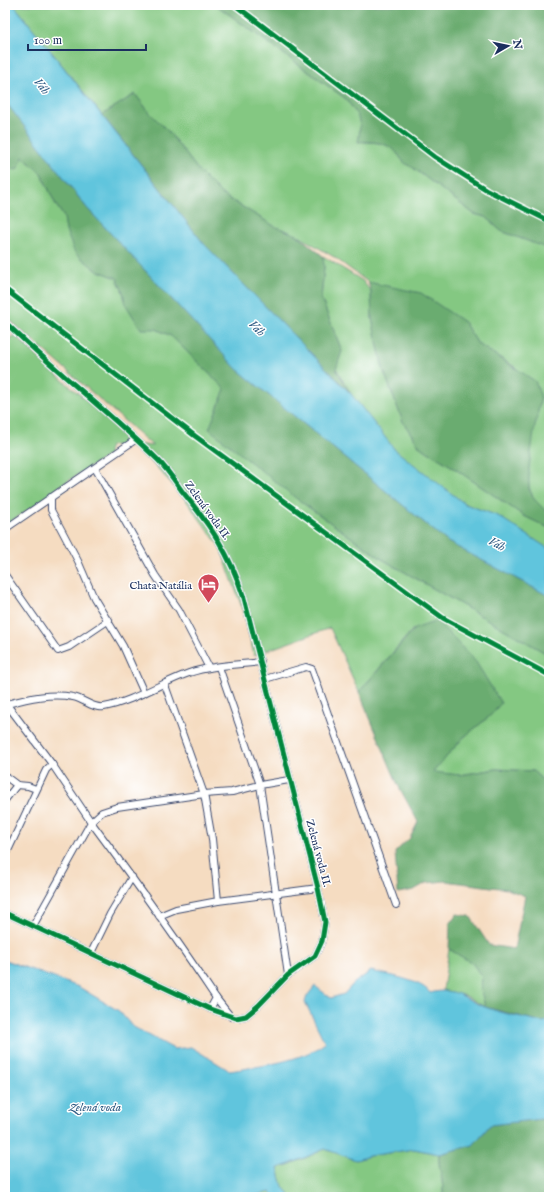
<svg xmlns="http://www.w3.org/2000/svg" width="554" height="1202" font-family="'IM FELL English',serif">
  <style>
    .green { fill: #84c882; stroke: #507c70 }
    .forest { fill: #6bac70; stroke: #436e67 }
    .water { fill: #60c5dd; stroke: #3e7a9e }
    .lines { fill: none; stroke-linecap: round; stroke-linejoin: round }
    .street-casing { stroke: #3c496d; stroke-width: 8 }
    .street { stroke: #fff; stroke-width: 6 }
    .cycleway-casing { stroke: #fff; stroke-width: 8 }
    .cycleway { stroke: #00873e; stroke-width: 5 }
    .labels { text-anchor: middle; stroke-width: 3; stroke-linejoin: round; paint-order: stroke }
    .street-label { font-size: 11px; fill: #1b2f5e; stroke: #fff }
    .poi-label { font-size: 11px; fill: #1b2f5e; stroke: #fff; text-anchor: end }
    .water-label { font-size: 12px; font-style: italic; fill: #305c84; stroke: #fff }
  </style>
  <rect width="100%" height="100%" fill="#fff"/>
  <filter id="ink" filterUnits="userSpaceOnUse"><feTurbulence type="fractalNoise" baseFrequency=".025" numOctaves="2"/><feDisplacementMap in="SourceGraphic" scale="8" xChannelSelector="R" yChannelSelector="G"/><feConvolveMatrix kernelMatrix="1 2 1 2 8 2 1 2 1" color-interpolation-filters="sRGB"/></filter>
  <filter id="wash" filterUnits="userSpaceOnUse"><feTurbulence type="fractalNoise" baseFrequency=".012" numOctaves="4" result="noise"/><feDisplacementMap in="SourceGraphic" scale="16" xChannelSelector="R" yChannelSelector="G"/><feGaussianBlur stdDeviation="0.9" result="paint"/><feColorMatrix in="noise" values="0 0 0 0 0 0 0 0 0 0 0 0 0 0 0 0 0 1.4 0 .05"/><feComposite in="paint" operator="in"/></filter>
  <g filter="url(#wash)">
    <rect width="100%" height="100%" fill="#f5dcc1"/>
    <!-- green -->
    <g class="green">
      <path d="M 14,5 L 216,5 L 346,99 L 360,118 L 364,142 C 375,142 389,143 396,152 C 403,160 402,163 412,167 L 474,214 L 486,217 L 501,231 L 549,249 L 549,514 C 541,508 533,500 530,490 C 524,475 536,414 541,397 L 515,367 L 478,344 L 464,322 L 368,282 L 334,257 L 297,235 L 274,226 L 223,195 L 199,171 L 168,131 L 149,112 L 135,94 L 102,115 Z"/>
      <path d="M 23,157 L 41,173 L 56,205 L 64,217 L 66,231 L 96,270 L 117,278 L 123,292 L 126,305 L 156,329 L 171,336 L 225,389 L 297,499 L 382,559 L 549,655 L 549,786 L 533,771 L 496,769 L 460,775 L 432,773 L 463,738 L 491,715 L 413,629 L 359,692 L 330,628 L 254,655 L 244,613 L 220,547 L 182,495 L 135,444 L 153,446 L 5,316 L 5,167 L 17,170 Z"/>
      <path d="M 323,256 L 363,281 L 371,292 L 372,319 L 383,369 L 403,422 L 420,447 L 448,464 L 524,516 L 549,528 L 549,549 L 498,516 L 465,504 L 395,450 L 351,394 L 336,368 L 342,351 L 321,298 L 324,268 Z"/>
      <path d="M 15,335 L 58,376 L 113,423 L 124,437 L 122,445 L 118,447 L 115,445 L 110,446 L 108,451 L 109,455 L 63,484 L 39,503 L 5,525 L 5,341 Z"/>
      <path d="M 449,949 L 473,963 L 482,977 L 481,990 L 485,1007 L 466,996 L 443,990 Z"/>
      <path d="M 325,1149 L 356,1160 L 369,1156 L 414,1149 L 439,1154 C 438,1170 444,1180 443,1197 L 291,1197 L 283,1187 L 278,1168 C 294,1164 309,1156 325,1149 Z"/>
      <path d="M 271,1192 L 276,1197 L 246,1197 Z"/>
    </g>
    <!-- forest -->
    <g class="forest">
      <path d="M 216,5 L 549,5 L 549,249 L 501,231 L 486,217 L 474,214 L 412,167 C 402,163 403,160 396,152 C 388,142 370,141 358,142 C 362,120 359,117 346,99 Z"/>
      <path d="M 135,94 L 149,112 L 168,131 L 199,171 L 223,195 L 274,226 L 297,235 L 323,256 L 324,268 L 321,298 L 342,351 L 336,369 L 351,394 L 204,244 L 102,115 Z"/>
      <path d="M 5,101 L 87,208 L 237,369 L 448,542 L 549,596 L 549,655 L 382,559 L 297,499 L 209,429 L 225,389 L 171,336 L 156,329 L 141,329 L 126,305 L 123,292 L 117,278 L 96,270 L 75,253 L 66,231 L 64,217 L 56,205 L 41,173 L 23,157 L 17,170 L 5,167 Z"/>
      <path d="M 368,282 L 421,293 L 464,322 L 478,344 L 535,381 L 541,397 L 534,431 L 529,468 L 529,489 L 535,500 L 549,514 L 549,528 L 524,516 L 448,464 L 420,447 L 403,422 L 383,369 L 372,319 L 371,292 Z"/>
      <path d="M 437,621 L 476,662 L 501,703 L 491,715 L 463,738 L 433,772 L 460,775 L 496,769 L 533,771 L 549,786 L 549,1021 L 542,1022 L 485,1007 L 481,990 L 482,977 L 472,963 L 449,949 L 450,924 L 457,914 L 470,916 L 489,945 L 514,949 L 525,896 L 507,889 L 445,881 L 426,883 L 414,890 L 398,893 L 395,852 L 410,838 L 418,822 L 398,785 L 359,692 L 414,629 Z"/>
      <path d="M 549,1118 L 549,1197 L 443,1197 C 444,1180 438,1170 439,1154 L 473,1145 L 490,1125 Z"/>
    </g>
    <!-- water -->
    <g class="water">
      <path d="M 5,5 L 14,5 L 204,244 L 351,394 L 395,450 L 465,504 L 498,516 L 549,549 L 549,596 L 448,542 L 237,369 L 87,208 L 5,101 Z"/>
      <path d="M 5,960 L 79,987 L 119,1011 L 132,1026 L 174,1049 L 191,1047 L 230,1071 C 259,1066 301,1062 325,1043 L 305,1002 L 307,996 L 315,986 L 331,998 L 344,994 L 354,983 L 371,971 C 387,975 422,980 430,993 C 457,986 463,999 485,1007 C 503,1014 524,1017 542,1022 L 549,1021 L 549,1118 L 490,1125 L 473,1145 L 439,1154 L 414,1149 L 369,1156 L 356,1160 L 325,1149 C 308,1156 294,1163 278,1168 L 283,1187 L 291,1197 L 276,1197 L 271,1192 L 246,1197 L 5,1197 Z"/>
    </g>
  </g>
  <g filter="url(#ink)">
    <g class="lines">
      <defs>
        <g id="street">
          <path d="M 5,322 C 54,370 109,412 158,460 C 167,469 175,481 182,491 C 212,528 229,552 244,598 L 318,888 L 325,922 L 322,941 L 315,956 L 288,975 L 258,1006 L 246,1016 L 236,1018 L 210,1009 L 5,913"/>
          <path d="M 95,468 L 155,575 L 179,610 L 209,668"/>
          <path d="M 51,497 L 51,510 L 78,561 L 94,598 L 123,646 L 144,693"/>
          <path d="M 5,529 L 135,440"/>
          <path d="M 5,575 L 58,651 L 69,647 L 109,620"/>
          <path d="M 265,679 L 306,667 L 312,669 L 396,905"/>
          <path d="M 165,685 L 204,794 L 232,792 L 260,785 L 219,667"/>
          <path d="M 5,702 L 52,764 L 91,822 L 33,926"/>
          <path d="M 7,704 C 29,698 50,693 73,697 C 84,699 93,709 104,707 C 134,701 161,683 189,673 C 212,665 237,665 261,662"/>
          <path d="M 5,776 L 17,785"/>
          <path d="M 5,800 L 17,785 L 28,786 L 36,789"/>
          <path d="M 5,857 L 46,770 L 52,764"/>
          <path d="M 218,901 L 318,888"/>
          <path d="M 159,916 L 176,909 L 218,901 L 212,839 L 204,794 L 117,807 L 102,812 L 91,822 C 134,880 176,938 216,998 L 210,1009"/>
          <path d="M 91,953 L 110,914 L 132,877"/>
          <path d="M 288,975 L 260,785 L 289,780"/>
          <path d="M 216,998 L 231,1017"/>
        </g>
      </defs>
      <!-- street casing -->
      <use href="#street" class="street-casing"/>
      <!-- street -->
      <use href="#street" class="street"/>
      <defs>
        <g id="cycleway">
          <path d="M 235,5 L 435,157 L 487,190 L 549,221"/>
          <path d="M 5,289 L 195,436 L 443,618 L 549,675"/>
          <path d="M 5,322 C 54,370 109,412 158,460 C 167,469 175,481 182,491 C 212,528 229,552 244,598 L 318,888 L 325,922 L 322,941 L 315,956 L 288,975 L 258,1006 L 246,1016 L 236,1018 L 210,1009 L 5,913"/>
        </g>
      </defs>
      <!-- cycleway casing -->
      <use href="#cycleway" class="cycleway-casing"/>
      <!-- cycleway -->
      <use href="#cycleway" class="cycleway"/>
    </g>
  </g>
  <!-- icons -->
  <defs>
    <symbol id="hotel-pin" viewBox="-11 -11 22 30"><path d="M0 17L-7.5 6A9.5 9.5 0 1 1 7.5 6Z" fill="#d1495b" stroke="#fff"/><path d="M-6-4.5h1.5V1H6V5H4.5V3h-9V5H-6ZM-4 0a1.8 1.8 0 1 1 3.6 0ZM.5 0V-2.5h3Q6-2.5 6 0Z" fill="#fff"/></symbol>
  </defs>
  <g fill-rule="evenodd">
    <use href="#hotel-pin" x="196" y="572" width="25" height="34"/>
  </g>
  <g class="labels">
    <!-- street labels -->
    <g class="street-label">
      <text transform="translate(208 510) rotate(54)" y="4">Zelená voda II.</text>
      <text transform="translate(319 853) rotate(75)" y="4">Zelená voda II.</text>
    </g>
    <!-- poi labels -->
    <g class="poi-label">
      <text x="192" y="589">Chata Natália</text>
    </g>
    <!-- water labels -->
    <g class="water-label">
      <text transform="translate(42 86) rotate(51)" y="4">Váh</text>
      <text transform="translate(257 328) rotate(44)" y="4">Váh</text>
      <text transform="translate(497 544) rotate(28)" y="4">Váh</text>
      <text x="95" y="1111">Zelená voda</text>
    </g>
  </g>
  <!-- margin -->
  <rect width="554" height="1202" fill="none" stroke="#fff" stroke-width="20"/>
  <!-- north arrow -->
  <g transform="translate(508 46) rotate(81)" stroke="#ffffff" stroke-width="3" paint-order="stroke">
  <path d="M0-3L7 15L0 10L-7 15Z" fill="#1b2f5e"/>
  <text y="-6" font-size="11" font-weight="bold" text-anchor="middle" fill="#1b2f5e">N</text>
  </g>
  <!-- scale -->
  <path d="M28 44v6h118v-6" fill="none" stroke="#1b2f5e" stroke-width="2"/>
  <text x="34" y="44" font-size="12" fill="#1b2f5e" stroke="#ffffff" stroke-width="3" paint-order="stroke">100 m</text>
</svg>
